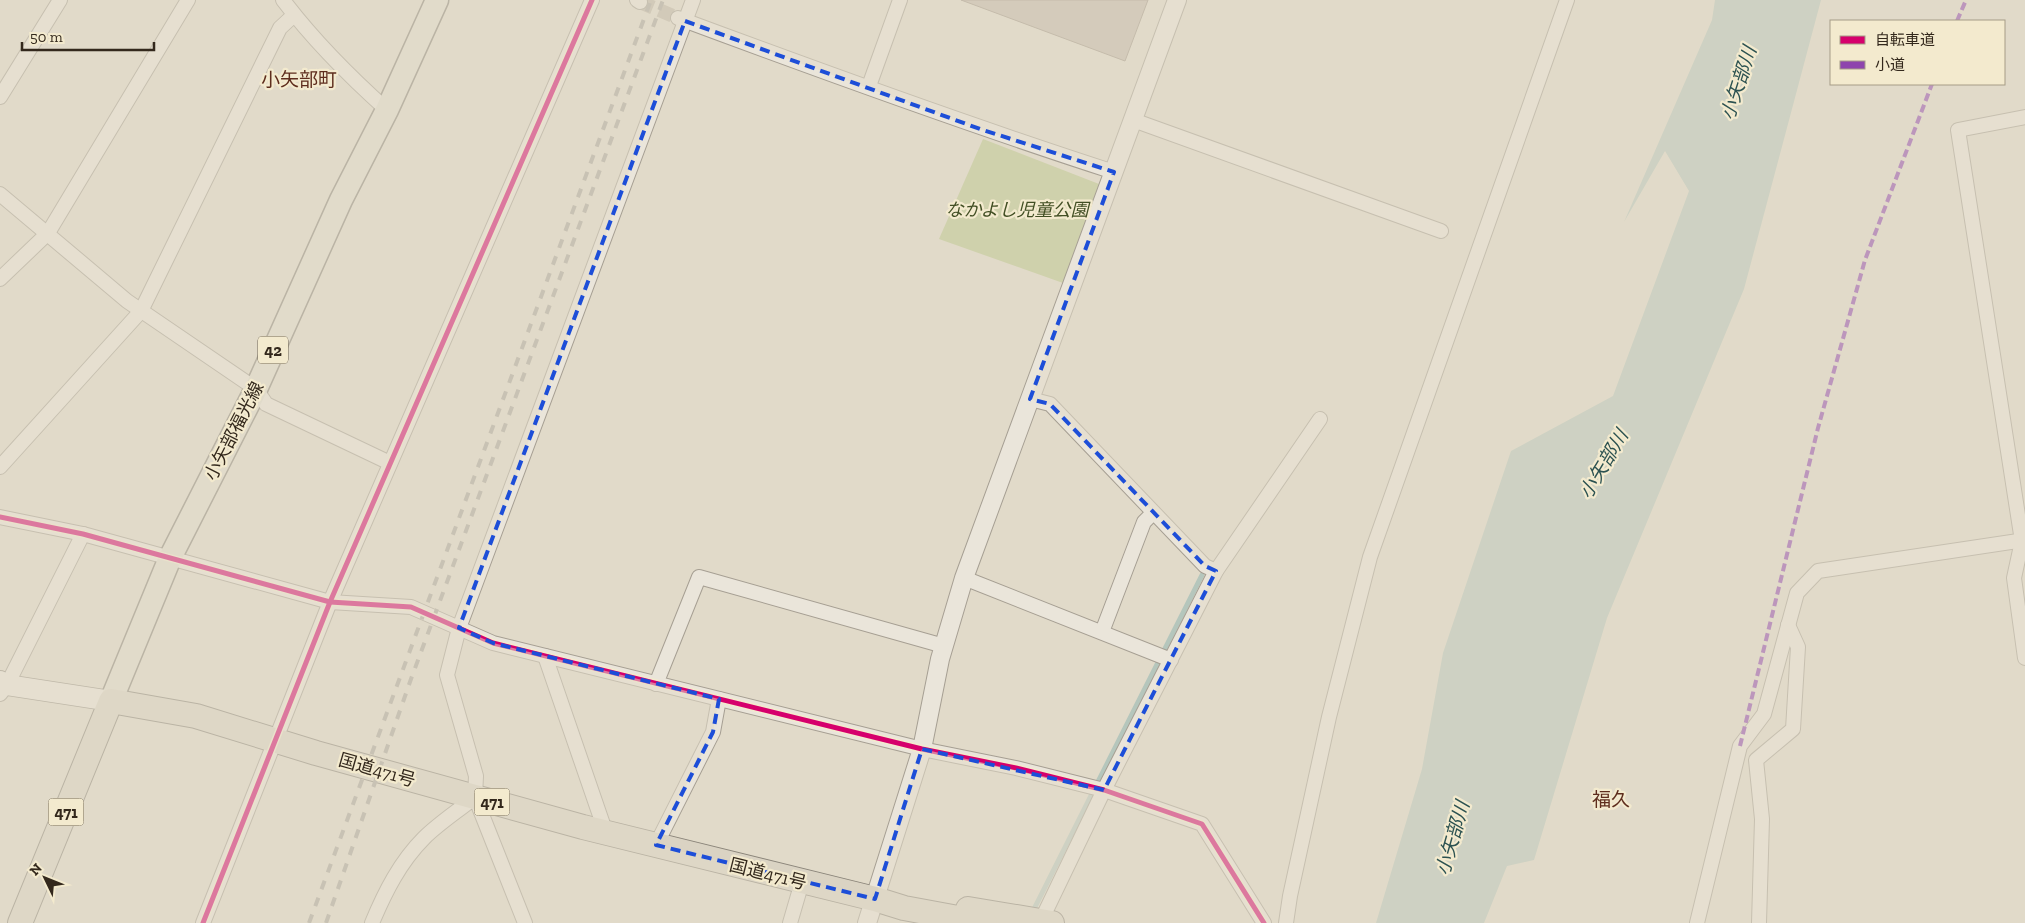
<svg xmlns="http://www.w3.org/2000/svg" width="2025" height="923" font-family="'Zilla Slab','Noto Sans JP',serif">
  <style>
    .green { fill: #cfd1ac }
    .water { fill: #b5c6bc }
    .lines { fill: none; stroke-linecap: round; stroke-linejoin: round }
    .stream { stroke: #b5c6bc; stroke-width: 5 }
    .building { fill: #c4b9aa; stroke: #a19689 }
    .minor-tunnel { stroke: #beb6a6; stroke-width: 14; stroke-dasharray: 14 7; stroke-linecap: butt }
    .minor-casing { stroke: #a69f93; stroke-width: 16 }
    .tertiary-casing { stroke: #a69f93; stroke-width: 20 }
    .secondary-casing { stroke: #968f83; stroke-width: 22 }
    .primary-casing { stroke: #8b857a; stroke-width: 25 }
    .trunk-casing { stroke: #8b857a; stroke-width: 26 }
    .minor { stroke: #eae5da; stroke-width: 14 }
    .tertiary { stroke: #eae5da; stroke-width: 18 }
    .secondary { stroke: #eae5da; stroke-width: 20 }
    .primary { stroke: #e0dbcc; stroke-width: 22 }
    .trunk { stroke: #dad3c3; stroke-width: 24 }
    .rail { stroke: #a9a49b; stroke-width: 4; stroke-dasharray: 9 9; stroke-linecap: butt }
    .quiet { stroke: #8e44ad; stroke-width: 4; stroke-dasharray: 8 4; stroke-linecap: butt }
    .cycleway-casing { stroke: #f3eace; stroke-width: 8 }
    .cycleway { stroke: #d6006c; stroke-width: 5 }
    .marked { fill: none; stroke: #1d4ed8; stroke-width: 4; stroke-dasharray: 10 6; stroke-linejoin: round }
    .labels { text-anchor: middle; stroke-width: 4.5; stroke-linejoin: round; paint-order: stroke }
    .shield { fill: #f3eace; stroke: #6d6251; stroke-width: 1 }
    .shield-label { font-size: 16px; font-weight: bold; fill: #33281c }
    .park-label { font-size: 18px; font-style: italic; fill: #424f24; stroke: #f3eace }
    .street-label { font-size: 18px; fill: #33281c; stroke: #f3eace }
    .neighbourhood-label { font-size: 19px; fill: #5e2d1d; stroke: #f3eace }
    .water-label { font-size: 19px; font-style: italic; fill: #2c5251; stroke: #f3eace }
  </style>
  <rect width="100%" height="100%" fill="#e1dac9"/>
  <!-- green -->
  <path class="green" d="M 983,139 L 1099,184 L 1063,283 L 939,239 Z"/>
  <!-- water -->
  <path class="water" d="M 1715,0 L 1821,0 L 1744,289 L 1607,618 L 1534,860 L 1507,866 L 1484,923 L 1376,923 L 1422,769 L 1443,653 L 1511,451 L 1613,396 L 1689,191 L 1665,151 L 1624,222 L 1712,20 Z"/>
  <g class="lines">
    <!-- stream -->
    <path class="stream" d="M 1035,907 L 1202,575"/>
  </g>
  <!-- building -->
  <path class="building" d="M 961,0 L 1148,0 L 1125,61 Z"/>
  <g class="lines">
    <!-- minor-tunnel -->
    <path class="minor-tunnel" d="M 640,2 L 678,18"/>
    <defs>
      <g id="minor">
        <path d="M 283,0 C 314,41 349,76 387,110"/>
        <path d="M 637,0 L 640,2"/>
        <path d="M 678,18 C 823,72 968,125 1114,172"/>
        <path d="M 869,86 L 900,0"/>
        <path d="M 0,97 L 60,0"/>
        <path d="M 2025,117 L 1958,130 L 2022,541 L 2014,578 L 2025,658"/>
        <path d="M 1133,120 L 1441,231"/>
        <path d="M 0,194 L 127,301 L 256,389 L 266,404 L 390,463"/>
        <path d="M 0,279 L 48,233 L 188,0"/>
        <path d="M 1030,399 L 1050,404 L 1205,566 L 1216,571"/>
        <path d="M 0,467 L 141,311 L 280,28 L 294,15"/>
        <path d="M 0,517 L 83,534 L 330,602 L 411,607 L 493,643 L 922,749 L 1016,768 L 1104,790 L 1202,824 L 1264,923"/>
        <path d="M 964,578 L 1171,660"/>
        <path d="M 1102,632 L 1144,522 L 1153,513"/>
        <path d="M 545,656 L 606,833"/>
        <path d="M 656,684 L 699,577 L 944,646"/>
        <path d="M 0,694 L 7,685 L 83,534"/>
        <path d="M 656,845 L 713,732 L 719,699"/>
        <path d="M 203,923 L 330,602 L 592,0"/>
        <path d="M 372,923 C 385,892 400,862 424,838 C 439,823 458,811 475,797"/>
        <path d="M 525,923 L 475,797 L 476,776 L 447,675 L 459,628 L 693,0"/>
        <path d="M 790,923 L 802,882"/>
        <path d="M 1040,923 L 1104,790 L 1216,571 L 1320,419"/>
        <path d="M 1286,923 L 1290,896 L 1329,717 L 1370,557 L 1567,0"/>
        <path d="M 1697,923 L 1740,746 L 1764,714 L 1797,593 L 1818,571 L 2025,540"/>
        <path d="M 1759,923 L 1762,819 L 1756,760 L 1793,729 L 1798,647 L 1788,625"/>
      </g>
      <path id="tertiary" d="M 867,923 L 922,749 L 940,659 L 964,578 L 1177,0"/>
      <path id="secondary" d="M 0,681 L 7,685 L 111,701"/>
      <path id="primary" d="M 111,701 L 170,558 L 256,389 L 341,200 L 387,110 L 437,0"/>
      <g id="trunk">
        <path d="M 968,909 L 1052,923"/>
        <path d="M 20,923 L 111,701 L 196,716 L 316,753 L 583,827 L 875,899 L 904,908 L 985,923"/>
      </g>
    </defs>
    <!-- minor casing -->
    <use href="#minor" class="minor-casing"/>
    <!-- tertiary casing -->
    <use href="#tertiary" class="tertiary-casing"/>
    <!-- secondary casing -->
    <use href="#secondary" class="secondary-casing"/>
    <!-- primary casing -->
    <use href="#primary" class="primary-casing"/>
    <!-- trunk casing -->
    <use href="#trunk" class="trunk-casing"/>
    <!-- minor -->
    <use href="#minor" class="minor"/>
    <!-- tertiary -->
    <use href="#tertiary" class="tertiary"/>
    <!-- secondary -->
    <use href="#secondary" class="secondary"/>
    <!-- primary -->
    <use href="#primary" class="primary"/>
    <!-- trunk -->
    <use href="#trunk" class="trunk"/>
    <!-- rail -->
    <g class="rail">
      <path d="M 309,923 L 651,0"/>
      <path d="M 326,923 L 411,679 L 663,0"/>
    </g>
    <!-- quiet -->
    <g class="quiet">
      <path d="M 1957,21 L 1966,0"/>
      <path d="M 1740,746 L 1818,428 L 1865,260 L 1932,84"/>
    </g>
    <defs>
      <g id="cycleway">
        <path d="M 0,517 L 83,534 L 330,602 L 411,607 L 493,643 L 922,749 L 1016,768 L 1104,790 L 1202,824 L 1264,923"/>
        <path d="M 203,923 L 330,602 L 592,0"/>
      </g>
    </defs>
    <!-- cycleway casing -->
    <use href="#cycleway" class="cycleway-casing"/>
    <!-- cycleway -->
    <use href="#cycleway" class="cycleway"/>
  </g>
  <!-- marked area -->
  <path d="M0 0H2025V923H0ZM 685,21 L 980,129 L 1114,172 L 1030,399 L 1050,404 L 1205,566 L 1216,571 L 1104,790 L 922,749 L 875,899 L 656,845 L 713,732 L 719,699 L 493,643 L 459,628 Z" fill="#e1dac9" fill-opacity=".55" fill-rule="evenodd"/>
  <path class="marked" d="M 685,21 L 980,129 L 1114,172 L 1030,399 L 1050,404 L 1205,566 L 1216,571 L 1104,790 L 922,749 L 875,899 L 656,845 L 713,732 L 719,699 L 493,643 L 459,628 Z"/>
  <g class="labels">
    <!-- shield labels -->
    <g class="shield">
      <rect x="258" y="336.5" width="30" height="27" rx="4"/>
      <rect x="474.5" y="788.5" width="35" height="27" rx="4"/>
      <rect x="48.5" y="798.5" width="35" height="27" rx="4"/>
    </g>
    <g class="shield-label">
      <text x="273" y="356">42</text>
      <text x="492" y="808">471</text>
      <text x="66" y="818">471</text>
    </g>
    <!-- park labels -->
    <g class="park-label">
      <text x="1017" y="216">なかよし児童公園</text>
    </g>
    <!-- street labels -->
    <g class="street-label">
      <text transform="translate(234 431) rotate(-63)" y="6">小矢部福光線</text>
      <text transform="translate(377 770) rotate(16)" y="6">国道471号</text>
      <text transform="translate(768 874) rotate(14)" y="6">国道471号</text>
    </g>
    <!-- neighbourhood labels -->
    <g class="neighbourhood-label">
      <text x="299" y="86">小矢部町</text>
      <text x="1611" y="806">福久</text>
    </g>
    <!-- water labels -->
    <g class="water-label">
      <text transform="translate(1738 83) rotate(-72)" y="7">小矢部川</text>
      <text transform="translate(1603 464) rotate(-59)" y="7">小矢部川</text>
      <text transform="translate(1452 838) rotate(-74)" y="7">小矢部川</text>
    </g>
  </g>
  <!-- legend -->
  <rect x="1830" y="20" width="175" height="65" fill="#f3eace" stroke="#a69c87"/>
  <rect x="1840" y="36" width="25" height="8" fill="#d6006c" stroke="#a69c87"/>
  <text x="1875" y="45" font-size="15" fill="#33281c">自転車道</text>
  <rect x="1840" y="61" width="25" height="8" fill="#8e44ad" stroke="#a69c87"/>
  <text x="1875" y="70" font-size="15" fill="#33281c">小道</text>
  <!-- north arrow -->
  <g transform="translate(45 878) rotate(313)" stroke="#f3eace" stroke-width="4" paint-order="stroke">
  <path d="M0-4L9 19L0 12L-9 19Z" fill="#33281c"/>
  <text y="-8" font-size="14" font-weight="bold" text-anchor="middle" fill="#33281c">N</text>
  </g>
  <!-- scale -->
  <path d="M22 42v8h132v-8" fill="none" stroke="#33281c" stroke-width="2.5"/>
  <text x="30" y="42" font-size="15" fill="#33281c" stroke="#f3eace" stroke-width="4" paint-order="stroke">50 m</text>
</svg>
